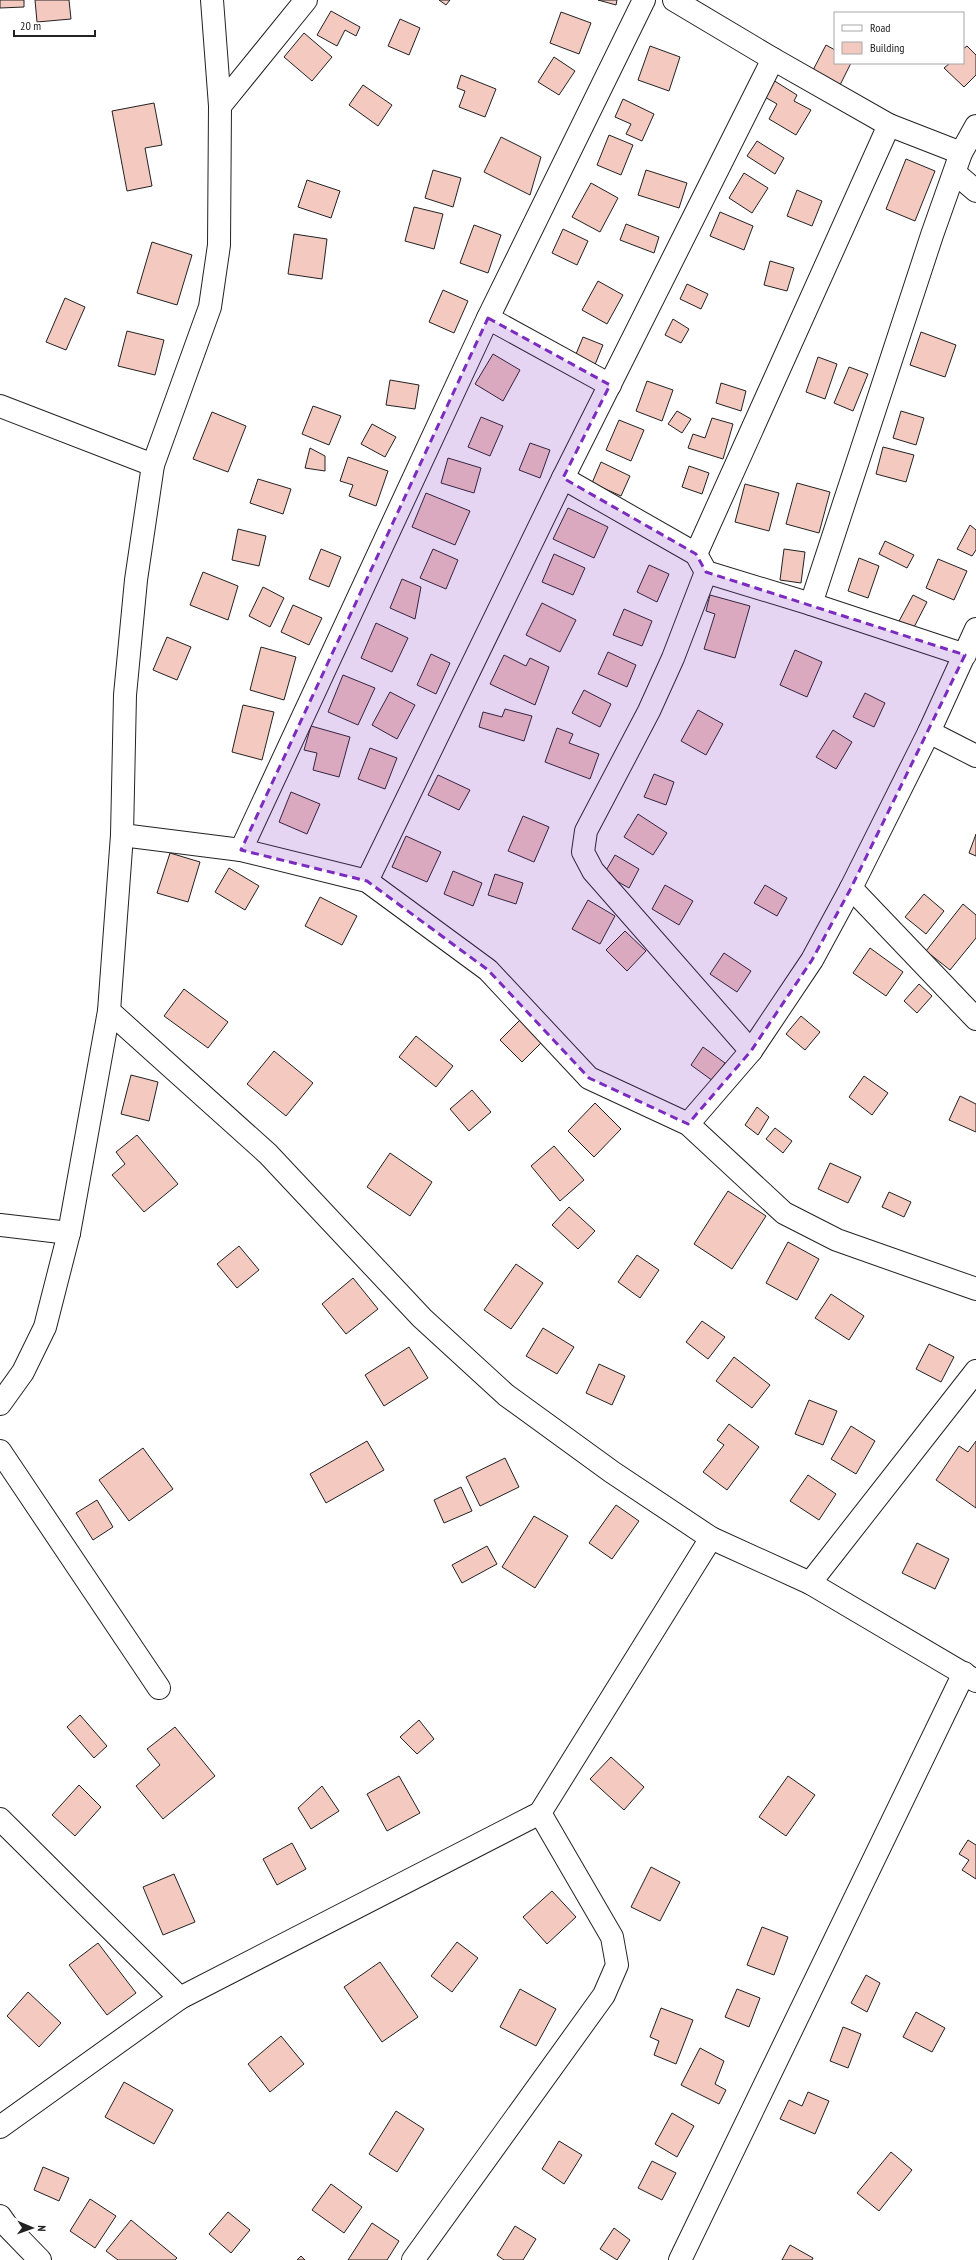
<svg xmlns="http://www.w3.org/2000/svg" width="976" height="2260" font-family="'PT Sans Narrow',sans-serif">
  <style>
    .building { fill: #f3c9c0; stroke: #222 }
    .lines { fill: none; stroke-linecap: round; stroke-linejoin: round }
    .minor-casing { stroke: #222; stroke-width: 24 }
    .minor { stroke: #fff; stroke-width: 22 }
    .marked { fill: #7b2cbf; fill-opacity: 0.2; stroke: #7b2cbf; stroke-width: 3; stroke-dasharray: 8 5; stroke-linejoin: round }
  </style>
  <rect width="100%" height="100%" fill="#fff"/>
  <!-- building -->
  <g class="building">
    <path d="M 0,0 L 24,0 L 24,7 L 0,8 Z"/>
    <path d="M 35,0 L 69,0 L 71,19 L 37,22 Z"/>
    <path d="M 439,0 L 450,0 L 446,5 Z"/>
    <path d="M 598,0 L 617,0 L 616,5 Z"/>
    <path d="M 331,11 L 360,27 L 356,36 L 345,30 L 337,46 L 317,35 Z"/>
    <path d="M 561,12 L 591,23 L 579,54 L 550,43 Z"/>
    <path d="M 400,19 L 420,28 L 409,55 L 388,46 Z"/>
    <path d="M 304,33 L 332,57 L 312,81 L 284,57 Z"/>
    <path d="M 826,45 L 835,50 L 835,63 L 851,63 L 838,89 L 811,74 Z"/>
    <path d="M 650,46 L 680,57 L 669,91 L 638,80 Z"/>
    <path d="M 967,46 L 976,55 L 976,75 L 964,87 L 944,68 L 950,63 L 963,63 L 963,49 Z"/>
    <path d="M 554,57 L 575,71 L 559,95 L 538,82 Z"/>
    <path d="M 461,75 L 496,89 L 485,117 L 459,107 L 465,91 L 457,88 Z"/>
    <path d="M 773,80 L 797,95 L 794,101 L 811,110 L 796,135 L 769,119 L 777,104 L 763,96 Z"/>
    <path d="M 363,85 L 392,105 L 378,126 L 349,105 Z"/>
    <path d="M 623,99 L 654,114 L 642,141 L 626,134 L 631,124 L 615,117 Z"/>
    <path d="M 154,103 L 162,145 L 145,148 L 152,186 L 127,191 L 112,111 Z"/>
    <path d="M 609,135 L 633,145 L 621,175 L 597,165 Z"/>
    <path d="M 501,137 L 541,157 L 530,195 L 484,172 Z"/>
    <path d="M 757,141 L 784,158 L 775,174 L 747,156 Z"/>
    <path d="M 906,159 L 935,171 L 915,221 L 886,209 Z"/>
    <path d="M 433,170 L 461,178 L 453,207 L 425,198 Z"/>
    <path d="M 646,170 L 687,183 L 679,208 L 638,195 Z"/>
    <path d="M 744,173 L 768,188 L 752,213 L 729,198 Z"/>
    <path d="M 307,180 L 340,191 L 331,218 L 298,207 Z"/>
    <path d="M 591,183 L 618,198 L 600,232 L 572,217 Z"/>
    <path d="M 797,190 L 822,201 L 812,226 L 787,216 Z"/>
    <path d="M 414,207 L 443,214 L 434,249 L 405,241 Z"/>
    <path d="M 720,212 L 753,226 L 744,250 L 710,236 Z"/>
    <path d="M 626,224 L 659,237 L 654,253 L 620,240 Z"/>
    <path d="M 474,225 L 501,235 L 488,273 L 460,263 Z"/>
    <path d="M 563,229 L 588,241 L 577,265 L 552,253 Z"/>
    <path d="M 294,234 L 327,239 L 322,279 L 288,274 Z"/>
    <path d="M 152,242 L 192,255 L 177,305 L 137,293 Z"/>
    <path d="M 770,261 L 794,268 L 787,291 L 764,285 Z"/>
    <path d="M 598,281 L 623,295 L 607,324 L 582,310 Z"/>
    <path d="M 687,284 L 708,294 L 701,309 L 680,299 Z"/>
    <path d="M 443,290 L 468,301 L 454,333 L 429,322 Z"/>
    <path d="M 65,298 L 85,307 L 66,350 L 46,342 Z"/>
    <path d="M 673,319 L 689,329 L 681,343 L 665,335 Z"/>
    <path d="M 127,331 L 164,340 L 155,375 L 118,366 Z"/>
    <path d="M 921,332 L 956,345 L 945,377 L 910,365 Z"/>
    <path d="M 583,337 L 603,345 L 594,367 L 574,359 Z"/>
    <path d="M 493,354 L 520,370 L 503,401 L 475,384 Z"/>
    <path d="M 818,357 L 837,364 L 825,399 L 806,392 Z"/>
    <path d="M 849,367 L 868,374 L 853,411 L 834,403 Z"/>
    <path d="M 390,380 L 419,385 L 415,409 L 386,405 Z"/>
    <path d="M 647,381 L 673,390 L 662,421 L 636,411 Z"/>
    <path d="M 721,383 L 746,391 L 741,411 L 716,403 Z"/>
    <path d="M 313,406 L 341,416 L 329,445 L 302,434 Z"/>
    <path d="M 677,411 L 691,419 L 682,433 L 668,424 Z"/>
    <path d="M 901,411 L 924,418 L 916,445 L 893,438 Z"/>
    <path d="M 212,412 L 246,426 L 228,472 L 193,459 Z"/>
    <path d="M 481,417 L 503,426 L 490,456 L 468,447 Z"/>
    <path d="M 712,418 L 733,424 L 723,459 L 688,448 L 693,434 L 705,438 Z"/>
    <path d="M 619,420 L 644,430 L 631,461 L 606,450 Z"/>
    <path d="M 372,424 L 396,437 L 385,457 L 361,444 Z"/>
    <path d="M 530,443 L 550,450 L 540,478 L 519,470 Z"/>
    <path d="M 883,447 L 914,455 L 906,482 L 876,474 Z"/>
    <path d="M 310,448 L 325,456 L 325,471 L 305,468 Z"/>
    <path d="M 348,457 L 388,471 L 376,506 L 349,496 L 353,485 L 340,481 Z"/>
    <path d="M 448,458 L 481,468 L 474,493 L 441,483 Z"/>
    <path d="M 601,462 L 630,476 L 621,496 L 592,483 Z"/>
    <path d="M 689,466 L 709,473 L 702,494 L 682,487 Z"/>
    <path d="M 258,479 L 291,489 L 283,514 L 250,503 Z"/>
    <path d="M 797,483 L 830,492 L 819,533 L 786,524 Z"/>
    <path d="M 745,484 L 779,493 L 769,531 L 735,522 Z"/>
    <path d="M 426,493 L 470,511 L 455,545 L 412,527 Z"/>
    <path d="M 568,508 L 608,527 L 594,558 L 553,539 Z"/>
    <path d="M 970,525 L 976,530 L 976,550 L 972,556 L 957,549 Z"/>
    <path d="M 238,529 L 266,536 L 259,566 L 232,560 Z"/>
    <path d="M 885,541 L 914,555 L 907,568 L 879,554 Z"/>
    <path d="M 321,549 L 341,557 L 329,587 L 309,579 Z"/>
    <path d="M 433,549 L 458,560 L 446,589 L 420,578 Z"/>
    <path d="M 784,549 L 805,552 L 801,583 L 780,580 Z"/>
    <path d="M 554,554 L 585,568 L 573,595 L 542,582 Z"/>
    <path d="M 859,558 L 879,566 L 868,598 L 848,591 Z"/>
    <path d="M 938,559 L 967,571 L 954,600 L 926,588 Z"/>
    <path d="M 649,565 L 669,574 L 657,602 L 637,592 Z"/>
    <path d="M 203,572 L 238,586 L 228,620 L 190,605 Z"/>
    <path d="M 402,579 L 421,587 L 415,619 L 390,608 Z"/>
    <path d="M 263,587 L 284,598 L 270,627 L 249,616 Z"/>
    <path d="M 710,595 L 750,606 L 735,658 L 704,649 L 715,614 L 706,611 Z"/>
    <path d="M 913,595 L 927,602 L 912,631 L 898,623 Z"/>
    <path d="M 542,603 L 576,620 L 560,652 L 526,635 Z"/>
    <path d="M 293,605 L 322,618 L 309,645 L 281,632 Z"/>
    <path d="M 624,609 L 652,621 L 642,646 L 613,635 Z"/>
    <path d="M 376,623 L 408,638 L 392,672 L 361,658 Z"/>
    <path d="M 167,637 L 191,647 L 177,680 L 153,670 Z"/>
    <path d="M 261,647 L 296,657 L 284,700 L 250,690 Z"/>
    <path d="M 795,650 L 822,662 L 807,697 L 780,685 Z"/>
    <path d="M 608,652 L 636,665 L 627,687 L 598,674 Z"/>
    <path d="M 431,654 L 450,663 L 436,694 L 417,685 Z"/>
    <path d="M 504,655 L 526,666 L 530,658 L 549,667 L 535,705 L 490,684 Z"/>
    <path d="M 343,675 L 375,688 L 358,725 L 328,712 Z"/>
    <path d="M 584,690 L 611,704 L 600,727 L 572,713 Z"/>
    <path d="M 390,692 L 415,705 L 397,739 L 372,725 Z"/>
    <path d="M 865,693 L 885,703 L 874,727 L 853,717 Z"/>
    <path d="M 243,705 L 274,712 L 262,760 L 232,752 Z"/>
    <path d="M 505,709 L 532,716 L 524,741 L 479,727 L 483,712 L 502,717 Z"/>
    <path d="M 698,710 L 723,724 L 706,755 L 681,741 Z"/>
    <path d="M 311,726 L 350,737 L 339,777 L 313,770 L 317,753 L 304,750 Z"/>
    <path d="M 557,728 L 573,734 L 569,743 L 599,754 L 590,779 L 545,762 Z"/>
    <path d="M 833,730 L 852,742 L 836,769 L 816,757 Z"/>
    <path d="M 370,748 L 397,758 L 385,789 L 358,779 Z"/>
    <path d="M 654,774 L 674,782 L 666,805 L 644,797 Z"/>
    <path d="M 438,775 L 470,790 L 459,810 L 428,795 Z"/>
    <path d="M 291,792 L 320,804 L 307,834 L 279,822 Z"/>
    <path d="M 638,814 L 667,833 L 653,855 L 624,837 Z"/>
    <path d="M 523,816 L 549,827 L 534,862 L 508,851 Z"/>
    <path d="M 976,834 L 976,856 L 969,853 Z"/>
    <path d="M 406,836 L 441,852 L 427,882 L 392,867 Z"/>
    <path d="M 170,853 L 200,862 L 188,902 L 157,893 Z"/>
    <path d="M 615,855 L 639,869 L 629,888 L 604,874 Z"/>
    <path d="M 229,868 L 259,886 L 245,910 L 215,892 Z"/>
    <path d="M 453,871 L 482,883 L 473,906 L 444,894 Z"/>
    <path d="M 495,874 L 523,883 L 516,904 L 488,895 Z"/>
    <path d="M 665,885 L 693,901 L 679,925 L 652,909 Z"/>
    <path d="M 765,885 L 787,898 L 777,916 L 754,903 Z"/>
    <path d="M 924,894 L 944,911 L 926,934 L 905,917 Z"/>
    <path d="M 320,897 L 357,916 L 342,945 L 305,926 Z"/>
    <path d="M 588,900 L 615,916 L 600,944 L 572,929 Z"/>
    <path d="M 963,904 L 976,915 L 976,938 L 950,970 L 926,951 Z"/>
    <path d="M 625,931 L 646,951 L 627,971 L 606,950 Z"/>
    <path d="M 870,948 L 903,972 L 886,996 L 853,973 Z"/>
    <path d="M 724,953 L 751,971 L 737,992 L 710,974 Z"/>
    <path d="M 919,984 L 932,996 L 917,1013 L 904,1001 Z"/>
    <path d="M 184,989 L 228,1022 L 208,1048 L 164,1016 Z"/>
    <path d="M 801,1016 L 820,1032 L 805,1050 L 786,1034 Z"/>
    <path d="M 521,1019 L 543,1041 L 522,1062 L 500,1040 Z"/>
    <path d="M 416,1036 L 453,1066 L 436,1087 L 399,1057 Z"/>
    <path d="M 703,1047 L 725,1063 L 713,1081 L 691,1065 Z"/>
    <path d="M 274,1051 L 313,1083 L 286,1116 L 247,1084 Z"/>
    <path d="M 131,1075 L 158,1082 L 149,1121 L 121,1114 Z"/>
    <path d="M 864,1076 L 888,1093 L 872,1115 L 849,1097 Z"/>
    <path d="M 472,1090 L 491,1112 L 469,1131 L 450,1109 Z"/>
    <path d="M 960,1096 L 976,1104 L 976,1132 L 949,1120 Z"/>
    <path d="M 595,1103 L 621,1129 L 594,1157 L 568,1131 Z"/>
    <path d="M 757,1107 L 769,1117 L 758,1135 L 745,1125 Z"/>
    <path d="M 775,1128 L 792,1141 L 783,1153 L 766,1139 Z"/>
    <path d="M 137,1135 L 178,1184 L 144,1212 L 112,1175 L 125,1164 L 116,1152 Z"/>
    <path d="M 554,1146 L 584,1180 L 560,1201 L 531,1166 Z"/>
    <path d="M 390,1153 L 432,1182 L 410,1216 L 367,1187 Z"/>
    <path d="M 830,1163 L 861,1177 L 848,1203 L 818,1189 Z"/>
    <path d="M 728,1191 L 766,1216 L 732,1269 L 694,1244 Z"/>
    <path d="M 889,1192 L 911,1202 L 904,1217 L 882,1207 Z"/>
    <path d="M 569,1207 L 595,1231 L 578,1249 L 552,1225 Z"/>
    <path d="M 788,1242 L 819,1259 L 797,1300 L 766,1283 Z"/>
    <path d="M 239,1246 L 259,1270 L 237,1288 L 217,1264 Z"/>
    <path d="M 637,1255 L 659,1270 L 640,1298 L 618,1282 Z"/>
    <path d="M 516,1264 L 543,1283 L 511,1329 L 484,1310 Z"/>
    <path d="M 353,1278 L 378,1309 L 346,1334 L 322,1304 Z"/>
    <path d="M 831,1294 L 864,1316 L 849,1340 L 815,1318 Z"/>
    <path d="M 702,1321 L 725,1337 L 708,1359 L 686,1342 Z"/>
    <path d="M 543,1328 L 574,1347 L 557,1374 L 526,1356 Z"/>
    <path d="M 929,1344 L 954,1357 L 941,1382 L 916,1369 Z"/>
    <path d="M 409,1347 L 428,1378 L 384,1406 L 365,1375 Z"/>
    <path d="M 734,1357 L 770,1385 L 752,1408 L 716,1381 Z"/>
    <path d="M 599,1364 L 625,1376 L 612,1405 L 586,1393 Z"/>
    <path d="M 809,1400 L 837,1411 L 823,1445 L 795,1434 Z"/>
    <path d="M 729,1424 L 759,1447 L 727,1490 L 703,1472 L 724,1445 L 717,1440 Z"/>
    <path d="M 851,1426 L 875,1441 L 856,1474 L 831,1459 Z"/>
    <path d="M 367,1441 L 384,1470 L 326,1503 L 310,1474 Z"/>
    <path d="M 976,1441 L 976,1508 L 936,1480 L 959,1446 L 968,1452 Z"/>
    <path d="M 143,1448 L 173,1489 L 129,1521 L 99,1480 Z"/>
    <path d="M 505,1458 L 519,1487 L 480,1506 L 466,1477 Z"/>
    <path d="M 808,1475 L 836,1494 L 819,1520 L 790,1501 Z"/>
    <path d="M 461,1487 L 472,1511 L 444,1523 L 434,1500 Z"/>
    <path d="M 97,1500 L 113,1527 L 93,1540 L 76,1513 Z"/>
    <path d="M 616,1505 L 639,1521 L 612,1559 L 589,1543 Z"/>
    <path d="M 534,1516 L 568,1536 L 535,1588 L 502,1567 Z"/>
    <path d="M 917,1543 L 949,1559 L 935,1589 L 902,1573 Z"/>
    <path d="M 487,1546 L 497,1564 L 462,1583 L 452,1565 Z"/>
    <path d="M 80,1715 L 107,1746 L 94,1758 L 67,1727 Z"/>
    <path d="M 419,1720 L 434,1739 L 417,1754 L 400,1737 Z"/>
    <path d="M 175,1727 L 215,1776 L 163,1819 L 136,1786 L 160,1765 L 147,1749 Z"/>
    <path d="M 611,1757 L 644,1787 L 624,1810 L 590,1779 Z"/>
    <path d="M 399,1776 L 420,1813 L 387,1831 L 367,1794 Z"/>
    <path d="M 788,1776 L 815,1795 L 786,1836 L 759,1817 Z"/>
    <path d="M 79,1785 L 101,1807 L 75,1836 L 52,1815 Z"/>
    <path d="M 322,1786 L 339,1811 L 311,1829 L 298,1808 Z"/>
    <path d="M 968,1840 L 976,1845 L 976,1879 L 962,1870 L 969,1860 L 959,1854 Z"/>
    <path d="M 292,1843 L 306,1869 L 277,1885 L 263,1859 Z"/>
    <path d="M 651,1867 L 680,1882 L 660,1921 L 631,1907 Z"/>
    <path d="M 174,1874 L 195,1922 L 163,1935 L 143,1887 Z"/>
    <path d="M 552,1891 L 576,1917 L 547,1944 L 523,1917 Z"/>
    <path d="M 762,1927 L 788,1937 L 774,1975 L 747,1965 Z"/>
    <path d="M 457,1942 L 478,1958 L 452,1992 L 431,1976 Z"/>
    <path d="M 98,1943 L 136,1993 L 107,2015 L 69,1965 Z"/>
    <path d="M 380,1962 L 418,2017 L 382,2042 L 344,1987 Z"/>
    <path d="M 866,1975 L 880,1983 L 867,2012 L 851,2003 Z"/>
    <path d="M 520,1989 L 556,2009 L 536,2046 L 500,2027 Z"/>
    <path d="M 737,1989 L 760,1998 L 749,2027 L 725,2017 Z"/>
    <path d="M 28,1992 L 61,2023 L 39,2047 L 7,2016 Z"/>
    <path d="M 661,2008 L 693,2020 L 676,2064 L 654,2055 L 659,2041 L 650,2037 Z"/>
    <path d="M 916,2012 L 945,2028 L 932,2052 L 903,2037 Z"/>
    <path d="M 843,2027 L 861,2034 L 848,2068 L 830,2061 Z"/>
    <path d="M 281,2036 L 304,2064 L 270,2092 L 248,2064 Z"/>
    <path d="M 700,2048 L 724,2061 L 715,2084 L 726,2090 L 719,2104 L 681,2085 Z"/>
    <path d="M 124,2082 L 173,2110 L 154,2144 L 105,2117 Z"/>
    <path d="M 808,2092 L 829,2101 L 815,2134 L 780,2119 L 789,2100 L 802,2106 Z"/>
    <path d="M 396,2111 L 424,2129 L 397,2172 L 369,2154 Z"/>
    <path d="M 672,2113 L 694,2126 L 677,2157 L 655,2144 Z"/>
    <path d="M 559,2141 L 582,2155 L 564,2184 L 542,2169 Z"/>
    <path d="M 891,2152 L 912,2170 L 879,2211 L 857,2193 Z"/>
    <path d="M 652,2161 L 676,2173 L 662,2200 L 638,2188 Z"/>
    <path d="M 43,2167 L 69,2178 L 59,2201 L 34,2190 Z"/>
    <path d="M 331,2184 L 362,2207 L 344,2233 L 312,2210 Z"/>
    <path d="M 90,2199 L 116,2216 L 95,2248 L 70,2231 Z"/>
    <path d="M 228,2212 L 250,2230 L 231,2253 L 209,2234 Z"/>
    <path d="M 131,2220 L 177,2258 L 175,2260 L 118,2260 L 106,2251 Z"/>
    <path d="M 372,2223 L 399,2241 L 387,2260 L 348,2260 Z"/>
    <path d="M 515,2226 L 536,2239 L 523,2260 L 504,2260 L 497,2255 Z"/>
    <path d="M 614,2228 L 630,2240 L 617,2260 L 600,2249 Z"/>
    <path d="M 790,2245 L 813,2258 L 812,2260 L 782,2260 Z"/>
    <path d="M 301,2256 L 305,2260 L 297,2260 Z"/>
  </g>
  <g class="lines">
    <defs>
      <g id="minor">
        <path d="M 674,0 L 773,59 L 889,125 L 696,554"/>
        <path d="M 220,106 L 306,0"/>
        <path d="M 889,125 L 961,153"/>
        <path d="M 955,173 L 976,191"/>
        <path d="M 488,318 L 610,385"/>
        <path d="M 0,406 L 153,465"/>
        <path d="M 563,478 L 696,554 L 706,572 L 811,604 L 965,655"/>
        <path d="M 706,572 L 673,658 L 649,711 L 586,831 L 583,852 L 593,871 L 751,1051"/>
        <path d="M 811,604 L 932,235 L 961,153 L 976,126"/>
        <path d="M 929,732 L 976,756"/>
        <path d="M 122,835 L 241,850 L 367,881 L 488,970 L 589,1078 L 688,1124 L 784,1213 L 837,1240 L 976,1289"/>
        <path d="M 241,850 L 488,318 L 644,0"/>
        <path d="M 367,881 L 563,478 L 773,59"/>
        <path d="M 851,888 L 976,1019"/>
        <path d="M 109,1011 L 268,1154 L 422,1318 L 506,1395 L 612,1472 L 711,1538 L 810,1583 L 976,1681"/>
        <path d="M 688,1124 L 751,1051 L 812,960 L 851,888 L 929,732 L 976,629"/>
        <path d="M 0,1225 L 69,1233"/>
        <path d="M 0,1404 L 23,1372 L 45,1327 L 69,1233 L 109,1011 L 122,835 L 125,695 L 136,580 L 153,465 L 210,307 L 219,245 L 220,106 L 212,0"/>
        <path d="M 0,1451 L 159,1688"/>
        <path d="M 810,1583 L 976,1371"/>
        <path d="M 0,1819 L 180,1998"/>
        <path d="M 0,2127 L 180,1998 L 540,1813 L 711,1538"/>
        <path d="M 0,2216 L 7,2226 L 40,2260"/>
        <path d="M 413,2260 L 604,1995 L 617,1965 L 612,1937 L 540,1813"/>
        <path d="M 680,2260 L 964,1673"/>
      </g>
    </defs>
    <!-- minor casing -->
    <use href="#minor" class="minor-casing"/>
    <!-- minor -->
    <use href="#minor" class="minor"/>
  </g>
  <!-- marked area -->
  <path class="marked" d="M 488,318 L 610,385 L 563,478 L 696,554 L 706,572 L 965,655 L 851,888 L 812,960 L 751,1051 L 688,1124 L 589,1078 L 488,970 L 367,881 L 241,850 Z"/>
  <!-- legend -->
  <rect x="834" y="12" width="130" height="52" fill="#ffffff" stroke="#a7a7a7"/>
  <rect x="842" y="25" width="20" height="6" fill="#ffffff" stroke="#a7a7a7"/>
  <text x="870" y="32" font-size="12" fill="#222222">Road</text>
  <rect x="842" y="42" width="20" height="12" fill="#f3c9c0" stroke="#a7a7a7"/>
  <text x="870" y="52" font-size="12" fill="#222222">Building</text>
  <!-- north arrow -->
  <g transform="translate(32 2228) rotate(92)" stroke="#ffffff" stroke-width="3" paint-order="stroke">
  <path d="M0-3L7 15L0 10L-7 15Z" fill="#222222"/>
  <text y="-6" font-size="11" font-weight="bold" text-anchor="middle" fill="#222222">N</text>
  </g>
  <!-- scale -->
  <path d="M14 30v6h81v-6" fill="none" stroke="#222222" stroke-width="2"/>
  <text x="20" y="30" font-size="12" fill="#222222" stroke="#ffffff" stroke-width="3" paint-order="stroke">20 m</text>
</svg>
